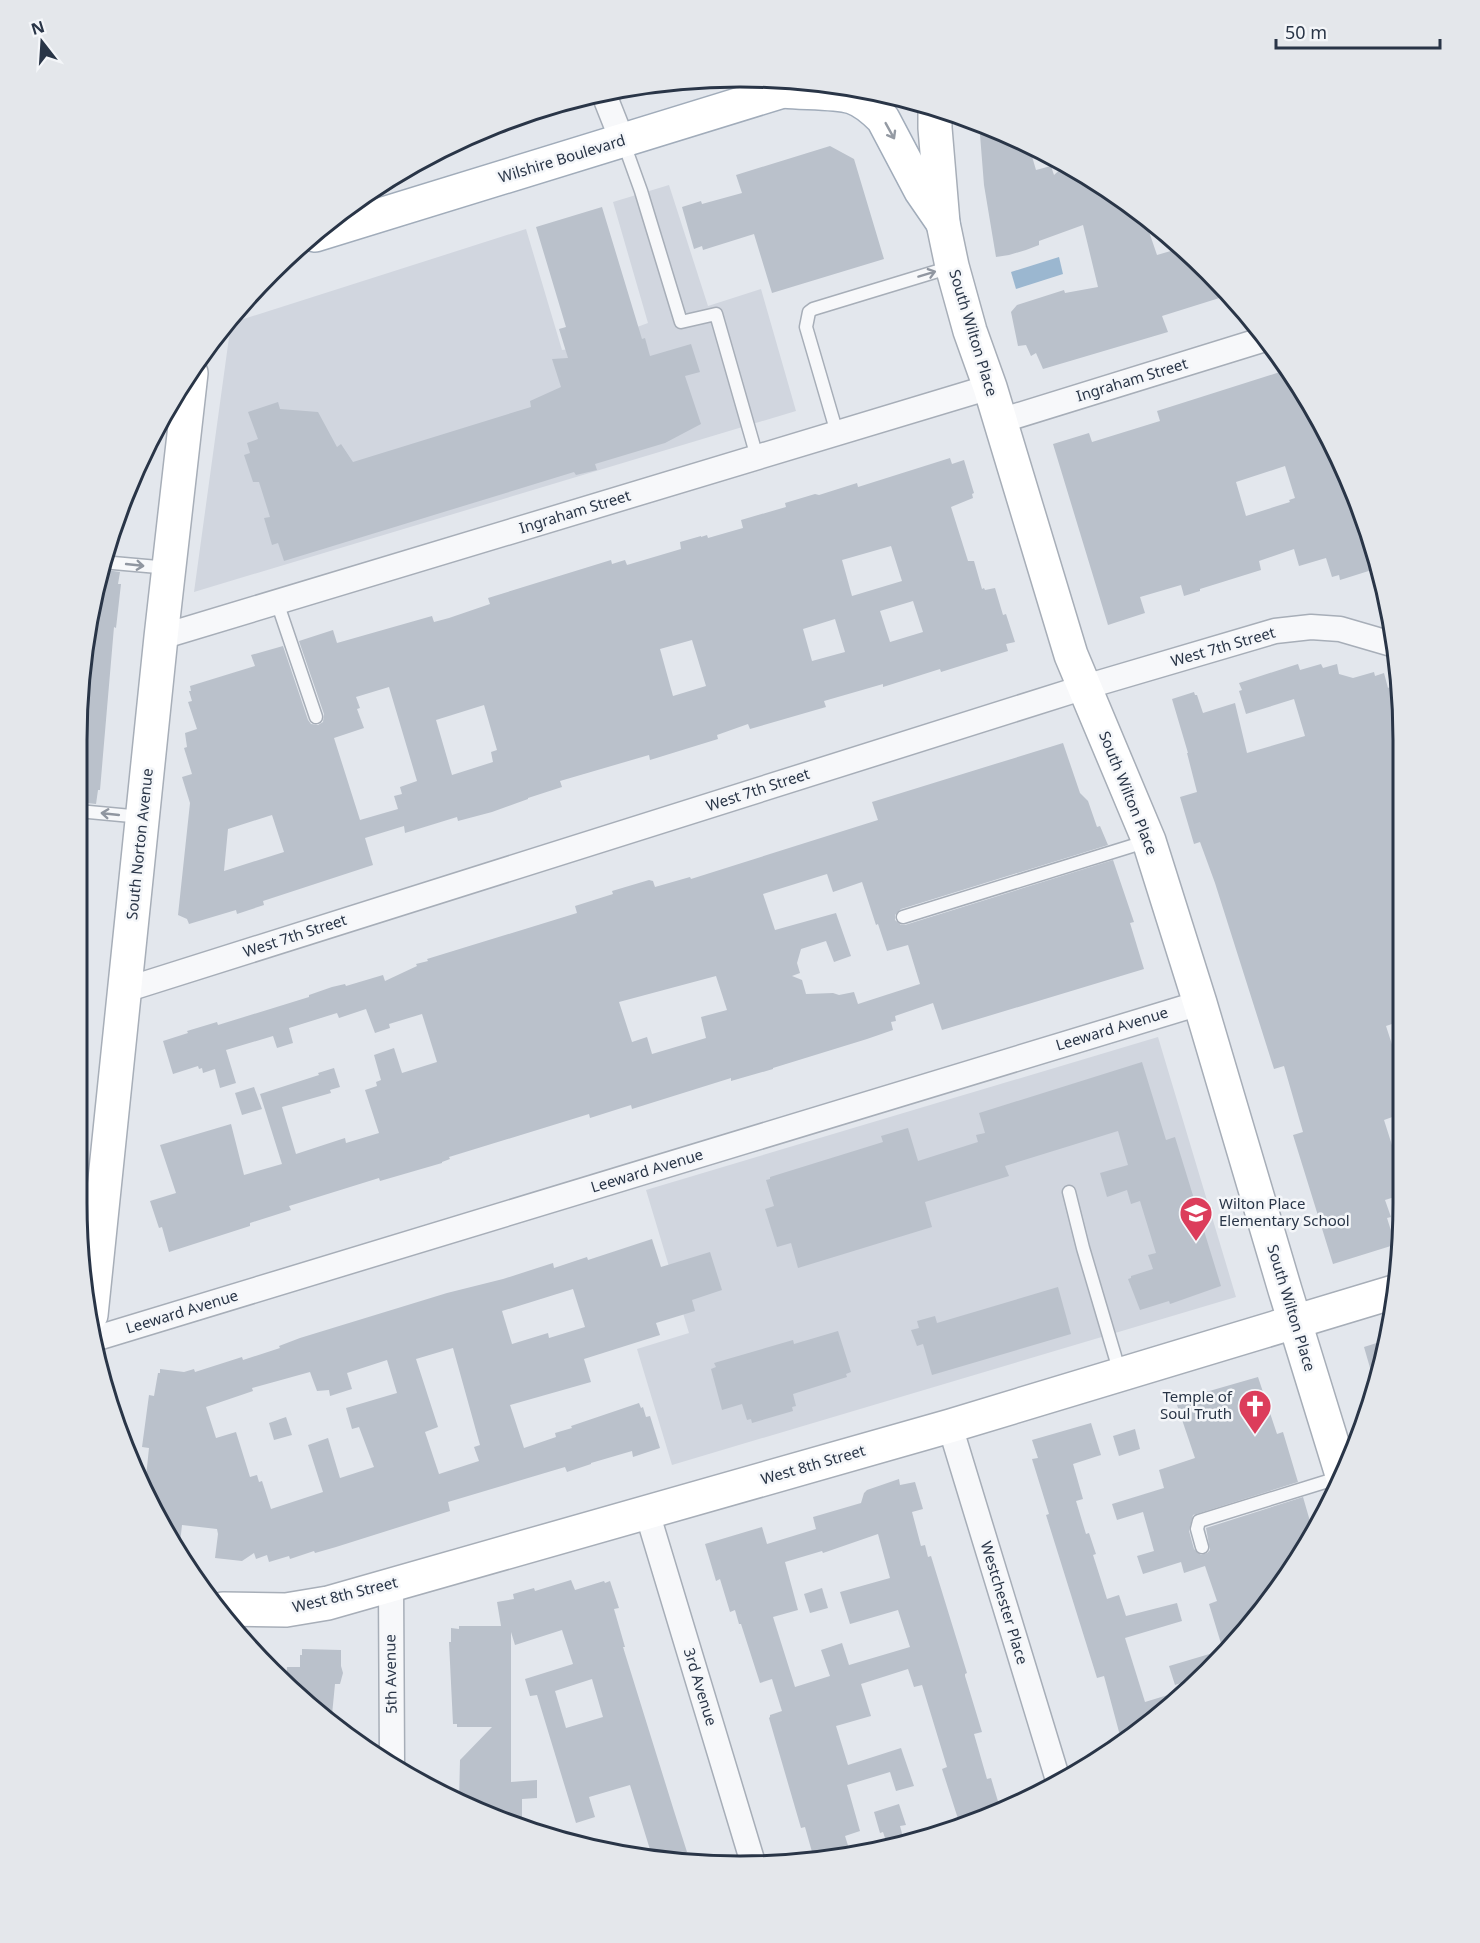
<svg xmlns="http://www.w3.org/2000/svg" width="1480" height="1943" font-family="'Noto Sans',sans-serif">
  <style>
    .built { fill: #d1d6df }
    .water { fill: #9bb7d0 }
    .building { fill: #bac1cb; fill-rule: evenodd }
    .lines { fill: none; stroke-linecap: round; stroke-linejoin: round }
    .lane-casing { stroke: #a7aeb8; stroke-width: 15 }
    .street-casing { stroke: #a7aeb8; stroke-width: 27 }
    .secondary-casing { stroke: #a7aeb8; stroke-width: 36 }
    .primary-casing { stroke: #a1acba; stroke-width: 36 }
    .lane { stroke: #f7f8fa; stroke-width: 12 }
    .street { stroke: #f7f8fa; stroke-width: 24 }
    .secondary { stroke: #fff; stroke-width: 33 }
    .primary { stroke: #fff; stroke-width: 33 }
    .oneway { stroke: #949aa3 }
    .oneway2 { stroke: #9096a0 }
    .labels { text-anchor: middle; stroke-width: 5; stroke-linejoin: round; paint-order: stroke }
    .street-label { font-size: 15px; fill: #293547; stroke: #f4f6f9 }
    .poi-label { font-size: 15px; fill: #293547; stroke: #f4f6f9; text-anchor: start }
    .rim { fill: none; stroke: #293547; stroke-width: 3 }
  </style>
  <rect width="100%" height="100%" fill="#e3e7ed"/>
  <!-- built -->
  <g class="built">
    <path d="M 669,185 L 708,306 L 761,289 L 796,411 L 194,592 L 231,323 L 526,229 L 562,350 L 580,348 L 648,323 L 613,202 Z"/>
    <path d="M 1158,1037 L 1236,1297 L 672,1465 L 637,1349 L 689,1333 L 646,1190 Z"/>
  </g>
  <!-- water -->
  <path class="water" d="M 1059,257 L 1063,274 L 1016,289 L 1011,272 Z"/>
  <!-- building -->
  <g class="building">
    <path d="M 979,122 L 994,127 L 1029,146 L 1036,170 L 1051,166 L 1054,175 L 1065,165 L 1108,188 L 1144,217 L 1157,255 L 1181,248 L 1209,271 L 1229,295 L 1162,316 L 1168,332 L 1043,369 L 1036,353 L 1031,356 L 1026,345 L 1018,346 L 1011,312 L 1017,305 L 1064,290 L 1065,293 L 1098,287 L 1083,225 L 1039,241 L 1039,245 L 1026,250 L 1009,255 L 996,257 L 984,185 Z"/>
    <path d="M 830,146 L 854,159 L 884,259 L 772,293 L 754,234 L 703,250 L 702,246 L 694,249 L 682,207 L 701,201 L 702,204 L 742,193 L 736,175 Z"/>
    <path d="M 602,207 L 642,339 L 645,338 L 650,356 L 691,344 L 700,372 L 685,376 L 701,424 L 665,443 L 595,464 L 597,470 L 576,475 L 574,472 L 284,561 L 278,543 L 272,545 L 264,518 L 270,517 L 259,482 L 253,482 L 244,455 L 250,453 L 247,443 L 258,439 L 248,412 L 278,402 L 280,409 L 318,412 L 337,447 L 341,444 L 353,462 L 531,407 L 530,401 L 561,387 L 552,359 L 568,358 L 559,329 L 566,327 L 536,227 Z"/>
    <path d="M 1283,371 L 1292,371 L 1353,486 L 1375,569 L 1340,580 L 1339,575 L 1332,577 L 1326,558 L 1299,566 L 1294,549 L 1259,561 L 1261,570 L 1200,589 L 1200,591 L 1184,596 L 1181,585 L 1140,597 L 1145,613 L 1108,625 L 1053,444 L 1089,433 L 1092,442 L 1160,421 L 1157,411 ZM 1285,466 L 1295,498 L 1289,500 L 1290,502 L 1246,516 L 1236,482 Z"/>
    <path d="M 950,458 L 952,464 L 964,460 L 974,493 L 972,494 L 973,498 L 951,507 L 968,561 L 974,561 L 982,589 L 984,588 L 985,590 L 995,588 L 1003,615 L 1006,614 L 1015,642 L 1006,644 L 1008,651 L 941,672 L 940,669 L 883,687 L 883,684 L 824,701 L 826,707 L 750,729 L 748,724 L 717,735 L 718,739 L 650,760 L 649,755 L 560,781 L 562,787 L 528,798 L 528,799 L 492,812 L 458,821 L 457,817 L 405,833 L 404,826 L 365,838 L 373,865 L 263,901 L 264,905 L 237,914 L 236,910 L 189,924 L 187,919 L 178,915 L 190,803 L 182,777 L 192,774 L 184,748 L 187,747 L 185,733 L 197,729 L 188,702 L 192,701 L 189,691 L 191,691 L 190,686 L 255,666 L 251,655 L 283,646 L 308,720 L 311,724 L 318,725 L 323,722 L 324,714 L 299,641 L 333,630 L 337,643 L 432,616 L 434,622 L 449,618 L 490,604 L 488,598 L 611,560 L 612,564 L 625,560 L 627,565 L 681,549 L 680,542 L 701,536 L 701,537 L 707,535 L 708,538 L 743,528 L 741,520 L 786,507 L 785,503 L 815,494 L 819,495 L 857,483 L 858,487 ZM 891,546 L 902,581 L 852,596 L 842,560 ZM 913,601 L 923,632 L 890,642 L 880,611 ZM 835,619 L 845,652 L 812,661 L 803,629 ZM 692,640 L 706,686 L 673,696 L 660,649 ZM 389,687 L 417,781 L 400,787 L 402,794 L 394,796 L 398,809 L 360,820 L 334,738 L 364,728 L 357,709 L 360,708 L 356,697 ZM 484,705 L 497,750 L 491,752 L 493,762 L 452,775 L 436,720 ZM 272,815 L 284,852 L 224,871 L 228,829 Z"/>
    <path d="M 99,569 L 120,572 L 118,584 L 121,584 L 116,628 L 114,627 L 100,790 L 98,790 L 96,804 L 78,802 L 78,697 Z"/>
    <path d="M 1298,664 L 1300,670 L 1321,664 L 1323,668 L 1337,664 L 1339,674 L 1353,678 L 1374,672 L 1375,676 L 1384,673 L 1388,688 L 1392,686 L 1398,705 L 1398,1022 L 1386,1026 L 1398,1063 L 1398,1115 L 1384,1120 L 1398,1164 L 1398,1196 L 1385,1200 L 1391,1217 L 1387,1218 L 1393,1237 L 1391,1238 L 1394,1245 L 1333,1264 L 1293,1135 L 1303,1132 L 1284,1066 L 1274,1069 L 1215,883 L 1200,842 L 1194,844 L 1180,797 L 1197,792 L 1187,753 L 1188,753 L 1172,699 L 1194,692 L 1195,695 L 1197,695 L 1203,713 L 1235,703 L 1247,753 L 1305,736 L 1294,699 L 1246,714 L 1239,691 L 1242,690 L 1239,683 Z"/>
    <path d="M 1063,743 L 1080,793 L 1088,801 L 1097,827 L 1100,826 L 1108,845 L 901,909 L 895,915 L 895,920 L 901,925 L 905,925 L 1113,860 L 1134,922 L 1130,923 L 1144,969 L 942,1030 L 933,1003 L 895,1016 L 896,1021 L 891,1022 L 893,1030 L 867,1039 L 773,1068 L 773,1069 L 731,1081 L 731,1078 L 632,1109 L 631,1105 L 590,1118 L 589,1114 L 449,1157 L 450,1159 L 442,1162 L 442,1163 L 380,1181 L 379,1178 L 289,1206 L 291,1210 L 250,1223 L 250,1226 L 169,1252 L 162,1227 L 159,1228 L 150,1201 L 176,1193 L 160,1145 L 231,1124 L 244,1175 L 282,1164 L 260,1094 L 319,1075 L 318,1073 L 334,1068 L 340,1087 L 330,1090 L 331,1093 L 282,1107 L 296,1154 L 345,1138 L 346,1143 L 379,1133 L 365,1090 L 377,1086 L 376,1082 L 381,1080 L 374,1055 L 394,1048 L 402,1073 L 437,1062 L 422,1014 L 389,1024 L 390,1028 L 375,1033 L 366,1009 L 339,1018 L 337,1013 L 289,1028 L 293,1043 L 277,1048 L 273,1036 L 226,1050 L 236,1083 L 220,1088 L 215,1069 L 203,1073 L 202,1068 L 199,1069 L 198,1066 L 173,1074 L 163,1041 L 188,1033 L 187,1031 L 217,1022 L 218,1025 L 309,997 L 309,995 L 332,987 L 345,984 L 346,986 L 383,975 L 385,981 L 417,966 L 416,964 L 428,961 L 427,959 L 577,913 L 575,906 L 613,894 L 612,891 L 649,880 L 653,881 L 655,887 L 690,877 L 691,879 L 878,820 L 872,802 ZM 827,874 L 833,892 L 862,882 L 876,925 L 878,924 L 887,951 L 908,945 L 920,984 L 858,1004 L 854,992 L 839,995 L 833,993 L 806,994 L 802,980 L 792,976 L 800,973 L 797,963 L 801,949 L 826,941 L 834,962 L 851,956 L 836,913 L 775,930 L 763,894 ZM 716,976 L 727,1010 L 701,1017 L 706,1038 L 652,1054 L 647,1037 L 632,1042 L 619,1002 Z"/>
    <path d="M 1142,1062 L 1166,1140 L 1175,1137 L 1195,1202 L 1213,1208 L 1201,1221 L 1221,1286 L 1170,1304 L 1169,1301 L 1140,1310 L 1128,1279 L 1131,1278 L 1131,1276 L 1153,1269 L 1148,1255 L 1156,1253 L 1140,1201 L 1131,1204 L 1127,1190 L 1107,1197 L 1100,1173 L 1128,1165 L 1118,1131 L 1005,1166 L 1009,1176 L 925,1202 L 932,1227 L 798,1268 L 791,1243 L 777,1247 L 765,1209 L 774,1206 L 766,1180 L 770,1179 L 770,1177 L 883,1142 L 881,1136 L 908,1128 L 918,1161 L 978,1142 L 976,1135 L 985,1133 L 979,1113 Z"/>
    <path d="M 254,1087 L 262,1109 L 242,1115 L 235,1093 Z"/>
    <path d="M 652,1239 L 661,1267 L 710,1252 L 722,1290 L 692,1300 L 695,1311 L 656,1323 L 660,1335 L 584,1359 L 591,1382 L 510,1405 L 524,1448 L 556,1437 L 555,1433 L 572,1428 L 571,1426 L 639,1403 L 641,1408 L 643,1407 L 646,1417 L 650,1416 L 660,1448 L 633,1457 L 632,1451 L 591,1463 L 591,1464 L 567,1472 L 565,1467 L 448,1502 L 450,1511 L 336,1547 L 315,1553 L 314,1551 L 290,1559 L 289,1556 L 269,1562 L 267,1555 L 256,1559 L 254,1553 L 242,1561 L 215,1558 L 218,1534 L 217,1529 L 182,1525 L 179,1552 L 166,1535 L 145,1486 L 149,1448 L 142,1447 L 149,1395 L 154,1396 L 158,1373 L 160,1373 L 160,1369 L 184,1372 L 194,1369 L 195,1372 L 242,1357 L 243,1360 L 280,1348 L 279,1346 L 300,1338 L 447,1293 L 503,1279 L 553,1263 L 554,1268 L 587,1257 L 588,1260 ZM 573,1289 L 585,1327 L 549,1338 L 548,1333 L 512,1344 L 502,1311 ZM 453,1348 L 480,1445 L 474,1447 L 479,1461 L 439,1474 L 425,1432 L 438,1427 L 416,1359 ZM 387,1360 L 397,1393 L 346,1408 L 352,1429 L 359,1427 L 374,1467 L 340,1478 L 328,1438 L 308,1445 L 323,1492 L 271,1509 L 262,1481 L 259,1482 L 257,1475 L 250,1477 L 236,1432 L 216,1438 L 206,1407 L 253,1391 L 252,1388 L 310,1372 L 317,1391 L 329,1390 L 330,1396 L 352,1389 L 347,1373 Z"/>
    <path d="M 1058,1287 L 1071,1334 L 932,1375 L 923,1344 L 917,1346 L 911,1330 L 919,1328 L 917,1321 L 935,1316 L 937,1323 Z"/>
    <path d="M 838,1331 L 851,1372 L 846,1374 L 847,1377 L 793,1394 L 796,1406 L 792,1407 L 793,1411 L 752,1423 L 751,1419 L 747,1420 L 742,1404 L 722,1410 L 711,1369 L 716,1367 L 714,1363 L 793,1340 L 794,1344 Z"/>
    <path d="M 1386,1340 L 1382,1356 L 1375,1385 L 1364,1347 Z"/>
    <path d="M 1258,1377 L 1277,1434 L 1283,1432 L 1298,1482 L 1193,1515 L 1189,1531 L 1194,1549 L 1201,1555 L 1207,1553 L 1210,1550 L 1206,1528 L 1303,1497 L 1314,1535 L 1239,1641 L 1196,1678 L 1175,1685 L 1169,1666 L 1223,1650 L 1209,1604 L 1217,1601 L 1205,1566 L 1184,1573 L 1181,1562 L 1143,1574 L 1137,1556 L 1154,1551 L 1143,1512 L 1117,1520 L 1112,1504 L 1164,1488 L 1159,1470 L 1195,1458 L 1177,1405 L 1187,1402 L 1185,1398 Z"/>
    <path d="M 286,1417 L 292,1435 L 274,1440 L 269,1423 Z"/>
    <path d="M 1091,1423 L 1101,1455 L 1073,1464 L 1083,1499 L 1076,1501 L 1086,1534 L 1089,1533 L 1096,1554 L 1093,1555 L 1107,1599 L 1119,1595 L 1126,1616 L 1177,1603 L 1182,1621 L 1125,1638 L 1145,1702 L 1181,1691 L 1122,1743 L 1104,1676 L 1097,1678 L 1046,1515 L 1049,1514 L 1032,1459 L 1038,1458 L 1032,1440 Z"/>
    <path d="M 1135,1429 L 1140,1449 L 1119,1456 L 1113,1436 Z"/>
    <path d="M 899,1479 L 900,1485 L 915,1482 L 923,1509 L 912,1512 L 921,1546 L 925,1545 L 928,1557 L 931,1556 L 967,1673 L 965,1674 L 965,1676 L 982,1732 L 974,1734 L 987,1779 L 991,1778 L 1000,1808 L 961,1828 L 942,1769 L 947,1767 L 922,1685 L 914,1687 L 908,1669 L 861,1684 L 871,1716 L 836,1726 L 848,1765 L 901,1748 L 914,1786 L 896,1791 L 890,1772 L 847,1785 L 860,1831 L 845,1836 L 850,1852 L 814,1859 L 805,1827 L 801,1828 L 769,1718 L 770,1717 L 770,1715 L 782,1711 L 772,1679 L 760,1683 L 741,1624 L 739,1624 L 735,1610 L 730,1612 L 720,1579 L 716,1581 L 705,1544 L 762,1527 L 767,1544 L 816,1529 L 813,1517 L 861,1503 L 864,1493 L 867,1490 ZM 878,1534 L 890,1578 L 840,1592 L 850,1624 L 898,1610 L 910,1647 L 849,1665 L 842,1643 L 821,1650 L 830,1676 L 795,1687 L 773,1617 L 798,1610 L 785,1562 L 822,1551 L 823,1553 Z"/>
    <path d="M 571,1580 L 575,1590 L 604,1581 L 605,1583 L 610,1581 L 619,1608 L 614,1609 L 625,1647 L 623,1647 L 674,1811 L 687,1852 L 685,1853 L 687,1859 L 652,1856 L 630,1785 L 589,1797 L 595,1817 L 576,1823 L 537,1695 L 530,1696 L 525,1679 L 573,1664 L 562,1630 L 515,1645 L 511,1632 L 511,1782 L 537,1780 L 537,1798 L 522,1799 L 522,1824 L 459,1802 L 460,1760 L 492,1727 L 457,1727 L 457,1724 L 453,1724 L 449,1642 L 451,1642 L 451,1628 L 459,1629 L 459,1626 L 501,1626 L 497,1602 L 514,1599 L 513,1594 L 534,1588 L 535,1591 ZM 592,1679 L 603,1717 L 566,1728 L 555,1691 Z"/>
    <path d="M 822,1588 L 828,1608 L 810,1613 L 804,1594 Z"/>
    <path d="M 302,1649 L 341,1650 L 341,1666 L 343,1673 L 340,1684 L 335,1684 L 331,1725 L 286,1686 L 287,1667 L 300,1667 L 300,1655 L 302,1655 Z"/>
    <path d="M 899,1804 L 906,1825 L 900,1826 L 904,1841 L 887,1844 L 883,1832 L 880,1833 L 874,1812 Z"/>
  </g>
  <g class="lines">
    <defs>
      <g id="lane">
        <path d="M 623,141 L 641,191 L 681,322 L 716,314 L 757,457"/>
        <path d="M 837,433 L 806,327 L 809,312 L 813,309 L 951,267"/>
        <path d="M 102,562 L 169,568"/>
        <path d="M 277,602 L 316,717"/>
        <path d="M 78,811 L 142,817"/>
        <path d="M 903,917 L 1148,841"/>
        <path d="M 1069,1192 L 1083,1248 L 1120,1373"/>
        <path d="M 1202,1547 L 1197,1529 L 1199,1521 L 1341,1477"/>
      </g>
      <g id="street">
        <path d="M 603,92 L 622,140"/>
        <path d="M 1000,421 L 1265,339"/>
        <path d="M 161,637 L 990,387"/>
        <path d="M 125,990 L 1085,687 L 1275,631 L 1311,627 L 1340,629 L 1395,645"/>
        <path d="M 94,1339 L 1200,1003"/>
        <path d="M 950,1426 L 1058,1780"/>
        <path d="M 647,1512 L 753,1863"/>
        <path d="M 391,1585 L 392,1764"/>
      </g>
      <g id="secondary">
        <path d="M 935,109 L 935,128 L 943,223 L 952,266 L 970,331 L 990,387 L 1071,655 L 1149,841 L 1200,1003 L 1285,1290 L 1342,1475"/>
        <path d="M 91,1315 L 161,637 L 191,373"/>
        <path d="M 223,1609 L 286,1610 L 328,1603 L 950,1426 L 1397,1291"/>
      </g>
      <g id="primary">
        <path d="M 785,91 C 802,93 837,92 852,97 C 864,101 874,110 883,119 L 921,191 L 943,223"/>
        <path d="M 315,235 L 809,83"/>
      </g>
    </defs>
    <!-- lane casing -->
    <use href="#lane" class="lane-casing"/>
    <!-- street casing -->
    <use href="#street" class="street-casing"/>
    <!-- secondary casing -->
    <use href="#secondary" class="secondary-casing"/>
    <!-- primary casing -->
    <use href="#primary" class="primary-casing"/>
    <!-- lane -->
    <use href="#lane" class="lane"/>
    <!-- street -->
    <use href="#street" class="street"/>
    <!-- secondary -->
    <use href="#secondary" class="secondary"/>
    <!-- primary -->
    <use href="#primary" class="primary"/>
  </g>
  <!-- one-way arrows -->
  <defs><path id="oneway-shaft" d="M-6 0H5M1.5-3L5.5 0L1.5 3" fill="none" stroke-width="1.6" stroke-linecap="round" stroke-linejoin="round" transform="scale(1.5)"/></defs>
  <use class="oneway" href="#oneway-shaft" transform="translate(890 131) rotate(61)"/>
  <g class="oneway2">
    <use href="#oneway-shaft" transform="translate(927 274) rotate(-17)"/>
    <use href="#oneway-shaft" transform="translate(135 565) rotate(6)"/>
    <use href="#oneway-shaft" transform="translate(110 814) rotate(-174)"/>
  </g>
  <!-- icons -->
  <defs>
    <symbol id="school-pin" viewBox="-11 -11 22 30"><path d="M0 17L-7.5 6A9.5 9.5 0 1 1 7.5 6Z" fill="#dc3d5b" stroke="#f4f6f9"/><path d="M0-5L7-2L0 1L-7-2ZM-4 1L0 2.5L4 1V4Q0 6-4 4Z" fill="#fff"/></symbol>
    <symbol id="church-pin" viewBox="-11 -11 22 30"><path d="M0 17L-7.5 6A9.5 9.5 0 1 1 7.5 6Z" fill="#dc3d5b" stroke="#f4f6f9"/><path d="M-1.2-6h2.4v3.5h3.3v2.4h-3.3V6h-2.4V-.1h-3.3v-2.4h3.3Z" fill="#fff"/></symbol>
  </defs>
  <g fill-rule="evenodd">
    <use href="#school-pin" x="1177" y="1194" width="38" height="52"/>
    <use href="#church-pin" x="1236" y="1387" width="38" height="52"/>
  </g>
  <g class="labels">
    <!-- street labels -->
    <g class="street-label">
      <text transform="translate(562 159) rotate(-17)" y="5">Wilshire Boulevard</text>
      <text transform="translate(973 333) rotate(73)" y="5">South Wilton Place</text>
      <text transform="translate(1132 380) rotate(-17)" y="5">Ingraham Street</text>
      <text transform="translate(575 512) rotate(-17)" y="5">Ingraham Street</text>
      <text transform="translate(1223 647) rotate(-16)" y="5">West 7th Street</text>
      <text transform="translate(758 790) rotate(-18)" y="5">West 7th Street</text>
      <text transform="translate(1128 793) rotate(68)" y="5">South Wilton Place</text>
      <text transform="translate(140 844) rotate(-84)" y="5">South Norton Avenue</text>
      <text transform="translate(295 936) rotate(-18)" y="5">West 7th Street</text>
      <text transform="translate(1112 1029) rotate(-17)" y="5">Leeward Avenue</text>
      <text transform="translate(647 1171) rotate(-17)" y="5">Leeward Avenue</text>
      <text transform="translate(1291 1308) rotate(73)" y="5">South Wilton Place</text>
      <text transform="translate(182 1312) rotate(-17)" y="5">Leeward Avenue</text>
      <text transform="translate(813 1465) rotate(-16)" y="5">West 8th Street</text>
      <text transform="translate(345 1595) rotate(-14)" y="5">West 8th Street</text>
      <text transform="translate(1004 1603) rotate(73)" y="5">Westchester Place</text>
      <text transform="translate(391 1674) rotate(-91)" y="5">5th Avenue</text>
      <text transform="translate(700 1687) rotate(73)" y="5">3rd Avenue</text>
    </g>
    <!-- poi labels -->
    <g class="poi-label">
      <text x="1219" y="1209">Wilton Place<tspan x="1219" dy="17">Elementary School</tspan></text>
      <text x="1232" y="1402" text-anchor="end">Temple of<tspan x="1232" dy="17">Soul Truth</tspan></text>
    </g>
  </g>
  <!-- crop -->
  <path d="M0 0H1480V1943H0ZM740 87H740A653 653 0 0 1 1393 740V1203A653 653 0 0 1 740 1856H740A653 653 0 0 1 87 1203V740A653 653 0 0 1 740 87Z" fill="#e4e7eb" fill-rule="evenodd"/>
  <path class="rim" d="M740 87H740A653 653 0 0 1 1393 740V1203A653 653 0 0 1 740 1856H740A653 653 0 0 1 87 1203V740A653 653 0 0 1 740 87Z"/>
  <!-- north arrow -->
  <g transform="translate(42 42) rotate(343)" stroke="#f4f6f9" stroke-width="4.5" paint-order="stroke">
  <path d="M0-4.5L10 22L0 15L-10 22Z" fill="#293547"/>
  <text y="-9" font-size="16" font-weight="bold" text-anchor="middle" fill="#293547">N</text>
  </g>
  <!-- scale -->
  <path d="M1276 39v9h164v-9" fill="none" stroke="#293547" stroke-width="3"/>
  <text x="1285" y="39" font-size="18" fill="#293547" stroke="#f4f6f9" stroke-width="4.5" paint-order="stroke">50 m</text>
</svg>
